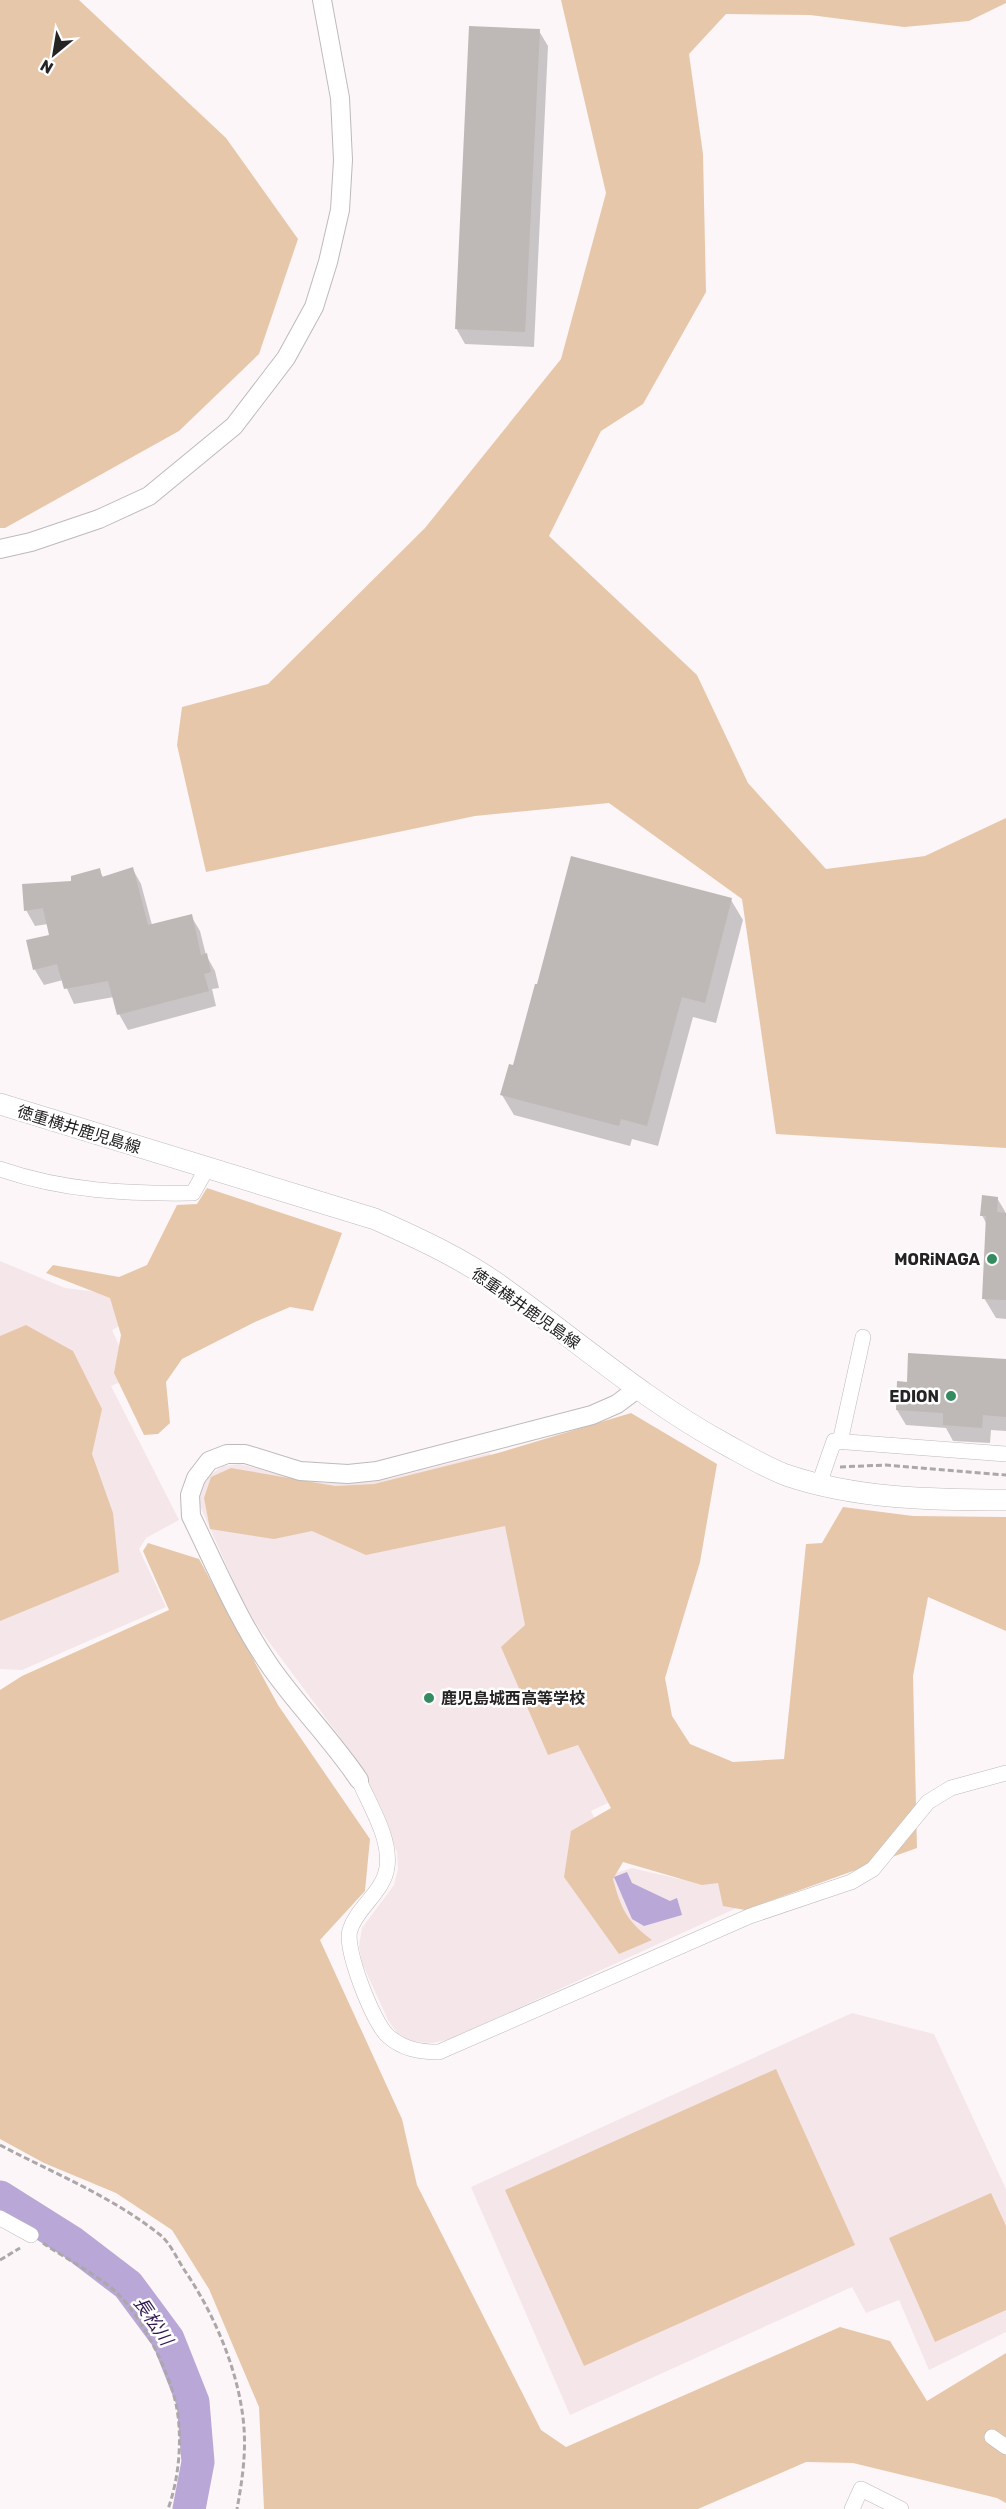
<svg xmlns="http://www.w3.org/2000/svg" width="1006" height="2509" font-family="Rubik,'Noto Sans JP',sans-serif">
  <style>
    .built { fill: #f5e6e9 }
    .green { fill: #e7c7aa }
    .water { fill: #b8a7d7 }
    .shadow { fill: #0003 }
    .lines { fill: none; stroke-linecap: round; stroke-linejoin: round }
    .river { stroke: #b8a7d7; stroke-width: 33 }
    .building { fill: #beb9b7 }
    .minor-casing { stroke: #beb9ba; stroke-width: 16 }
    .tertiary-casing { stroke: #beb9ba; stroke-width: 20 }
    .secondary-casing { stroke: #beb9ba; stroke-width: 22 }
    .path { stroke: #aca7a9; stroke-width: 3; stroke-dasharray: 6 3; stroke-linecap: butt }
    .minor { stroke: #fff; stroke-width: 15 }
    .tertiary { stroke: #fff; stroke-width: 18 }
    .secondary { stroke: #fff; stroke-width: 21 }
    .poi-dot { fill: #348b60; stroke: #fff; stroke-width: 2 }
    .labels { text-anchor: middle; stroke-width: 5; stroke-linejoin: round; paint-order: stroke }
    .street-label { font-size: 16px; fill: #252324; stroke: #fff }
    .poi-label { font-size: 16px; font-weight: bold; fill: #252324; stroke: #fff; text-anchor: end }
    .water-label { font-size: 18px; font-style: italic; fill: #331953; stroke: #fff }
  </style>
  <rect width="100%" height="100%" fill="#fcf6f8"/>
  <!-- built -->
  <g class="built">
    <path d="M 0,1261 L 65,1288 L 98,1292 L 154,1278 L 125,1323 L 112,1330 L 133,1377 L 111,1386 L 179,1520 L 146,1538 L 139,1549 L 166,1607 L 22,1670 L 0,1669 Z"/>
    <path d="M 490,1453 L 521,1562 L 618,1798 L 591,1811 L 602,1834 L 609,1875 L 632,1868 L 679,1879 L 699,1866 L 729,1874 L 741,1906 L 451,2039 L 432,2043 L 411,2041 L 397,2033 L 388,2020 L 362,1963 L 359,1946 L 362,1928 L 394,1885 L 398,1869 L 397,1853 L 381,1808 L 357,1760 L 260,1630 L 242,1600 L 199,1504 L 201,1488 L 210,1475 L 223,1466 L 240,1464 L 295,1479 L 326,1483 L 360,1482 L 388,1479 Z"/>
    <path d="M 852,2013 L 934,2034 L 1006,2189 L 1006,2332 L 929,2370 L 899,2300 L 866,2313 L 852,2287 L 570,2415 L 471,2187 Z"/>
  </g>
  <!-- green -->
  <g class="green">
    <path d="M 0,0 L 79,0 L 226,138 L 298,239 L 259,354 L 179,431 L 5,528 L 0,528 Z"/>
    <path d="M 561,0 L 1006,0 L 1006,3 L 969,21 L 904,27 L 810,15 L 726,14 L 689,54 L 703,154 L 706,292 L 643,404 L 601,431 L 549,536 L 697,675 L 748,783 L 826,869 L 925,856 L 1006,818 L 1006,1148 L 776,1134 L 742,899 L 609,803 L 475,816 L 206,872 L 177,745 L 182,707 L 268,684 L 425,528 L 561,359 L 606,193 Z"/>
    <path d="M 207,1188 L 342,1233 L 313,1311 L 290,1307 L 255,1322 L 182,1359 L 166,1382 L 170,1423 L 158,1434 L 144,1435 L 114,1373 L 121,1335 L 110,1298 L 46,1273 L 53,1265 L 119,1277 L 147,1265 L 177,1205 L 197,1204 Z"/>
    <path d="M 26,1325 L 73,1351 L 102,1409 L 92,1454 L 113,1513 L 119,1572 L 0,1621 L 0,1336 Z"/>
    <path d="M 631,1413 L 717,1464 L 700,1562 L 665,1678 L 672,1716 L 690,1744 L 733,1762 L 784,1759 L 806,1544 L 822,1543 L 843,1507 L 913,1516 L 1006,1517 L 1006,1631 L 928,1597 L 913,1676 L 917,1848 L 745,1910 L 723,1906 L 718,1883 L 702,1885 L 623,1862 L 613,1879 C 621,1909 627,1921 652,1940 L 619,1954 L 564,1877 L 571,1831 L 611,1808 L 578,1745 L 548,1755 L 501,1647 L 525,1625 L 505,1526 L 366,1555 L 312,1531 L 274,1539 L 210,1529 L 204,1498 L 211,1477 L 231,1468 L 335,1486 L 374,1484 L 498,1453 Z"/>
    <path d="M 148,1543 L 199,1559 L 278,1705 L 370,1839 L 365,1891 L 320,1940 L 402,2119 L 417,2185 L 541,2430 L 566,2447 L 840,2327 L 890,2341 L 927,2401 L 1006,2353 L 1006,2503 L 997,2498 L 853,2463 L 806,2462 L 698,2509 L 264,2509 L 259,2407 L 209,2289 L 172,2230 L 116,2193 L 44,2163 L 0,2139 L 0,1690 L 22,1676 L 169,1610 L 143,1551 Z"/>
    <path d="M 776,2069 L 855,2245 L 584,2366 L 505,2190 Z"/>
    <path d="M 991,2193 L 1006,2226 L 1006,2310 L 935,2342 L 889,2238 Z"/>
  </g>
  <!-- water -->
  <path class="water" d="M 627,1872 L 632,1883 L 670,1901 L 677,1898 L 682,1915 L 644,1926 L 632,1919 L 614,1877 Z"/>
  <!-- shadow -->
  <g class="shadow">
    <path d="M 539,31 L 548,46 L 534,347 L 465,344 L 456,328 Z"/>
    <path d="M 132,868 L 141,884 L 152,925 L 191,916 L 200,931 L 206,955 L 215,971 L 219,988 L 212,989 L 216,1006 L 128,1030 L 119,1014 L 114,997 L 74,1004 L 63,980 L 44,985 L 35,970 L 51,936 L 48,924 L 35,926 L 26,910 L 72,882 L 99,870 L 103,877 Z"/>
    <path d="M 731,900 L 743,920 L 716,1023 L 693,1017 L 658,1146 L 632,1139 L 630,1146 L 514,1115 L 502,1095 L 514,1067 Z"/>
    <path d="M 997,1198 L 1006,1213 L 1006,1319 L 996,1318 L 984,1298 L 987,1225 L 982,1215 Z"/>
    <path d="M 1006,1360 L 1006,1431 L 991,1430 L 990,1443 L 953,1441 L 946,1428 L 906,1425 L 897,1410 L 908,1383 Z"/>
  </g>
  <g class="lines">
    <!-- river -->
    <path class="river" d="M 0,2197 L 73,2243 L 128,2285 L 168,2339 L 193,2402 L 198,2462 L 189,2509"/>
  </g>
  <!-- building -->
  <g class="building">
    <path d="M 469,26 L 540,29 L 525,332 L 455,329 Z"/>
    <path d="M 571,856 L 732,898 L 705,1003 L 682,997 L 647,1126 L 621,1119 L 619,1126 L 500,1095 L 509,1064 L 513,1065 L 535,984 L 537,984 Z"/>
    <path d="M 133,867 L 148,925 L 192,914 L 201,955 L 207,953 L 211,972 L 204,974 L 209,991 L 117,1015 L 108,981 L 64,989 L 57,964 L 33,970 L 26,940 L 49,935 L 43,908 L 24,911 L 22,884 L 71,881 L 71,876 L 100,868 L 102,877 Z"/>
    <path d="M 982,1195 L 998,1197 L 997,1212 L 1006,1213 L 1006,1300 L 982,1299 L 986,1216 L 980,1216 Z"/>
    <path d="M 908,1353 L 1006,1359 L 1006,1417 L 983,1415 L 982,1428 L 943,1425 L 943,1413 L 896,1410 L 897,1381 L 907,1382 Z"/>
  </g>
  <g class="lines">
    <defs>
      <g id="minor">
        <path d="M 0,1169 C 64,1191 127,1194 193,1193 L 207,1168"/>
        <path d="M 840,1442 L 863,1337"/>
        <path d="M 819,1484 L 834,1441 L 1006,1454"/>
        <path d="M 359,1780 C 370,1806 391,1838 387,1867 C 384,1892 357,1907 350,1930 C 344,1948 373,2023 388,2036 C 403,2049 419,2052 439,2052 L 750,1916 L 851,1882 L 873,1869 L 928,1802 L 951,1788 L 1006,1773"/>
        <path d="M 0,2218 L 31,2235"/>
        <path d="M 992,2437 L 1006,2447"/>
        <path d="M 852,2509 L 861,2489 L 901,2509"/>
      </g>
      <g id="tertiary">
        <path d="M 0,549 L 31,542 L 99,519 L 149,496 L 234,426 L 286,358 L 314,307 L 328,262 L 340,210 L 343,160 L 340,98 L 322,0"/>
        <path d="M 359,1780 C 333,1741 299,1707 272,1669 C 239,1622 216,1567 191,1516 L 190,1495 L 196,1478 L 209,1461 L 227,1454 L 245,1454 L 300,1471 L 348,1474 L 377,1471 L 592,1415 L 617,1404 L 637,1389"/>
      </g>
      <path id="secondary" d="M 0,1104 L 375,1219 C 420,1239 466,1260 506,1290 C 579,1342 646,1401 725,1444 C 745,1455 765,1467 786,1475 C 856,1499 933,1500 1006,1500"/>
    </defs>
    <!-- minor casing -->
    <use href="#minor" class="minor-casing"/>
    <!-- tertiary casing -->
    <use href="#tertiary" class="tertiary-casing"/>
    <!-- secondary casing -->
    <use href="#secondary" class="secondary-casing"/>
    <!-- path -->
    <g class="path">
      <path d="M 840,1467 L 886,1465 L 1006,1475"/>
      <path d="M 0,2145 C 53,2173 111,2196 159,2234 C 170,2242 177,2259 185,2271 C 215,2315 240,2374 244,2428 C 246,2455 242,2482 237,2509"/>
      <path d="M 43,2243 C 66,2259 95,2273 116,2292 C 141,2315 169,2371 176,2404 C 183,2437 179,2479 168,2509"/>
      <path d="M 0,2260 L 20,2248"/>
    </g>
    <!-- minor -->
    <use href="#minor" class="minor"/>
    <!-- tertiary -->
    <use href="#tertiary" class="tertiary"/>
    <!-- secondary -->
    <use href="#secondary" class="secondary"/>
  </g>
  <!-- markers -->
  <g class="poi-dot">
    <circle cx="992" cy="1259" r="6"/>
    <circle cx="951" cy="1396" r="6"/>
    <circle cx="429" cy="1698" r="6"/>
  </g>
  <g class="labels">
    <!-- street labels -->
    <g class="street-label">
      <text transform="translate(79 1129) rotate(17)" y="6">徳重横井鹿児島線</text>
      <text transform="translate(526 1308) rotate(35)" y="6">徳重横井鹿児島線</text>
    </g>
    <!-- poi labels -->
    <g class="poi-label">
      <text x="980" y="1265">MORiNAGA</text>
      <text x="939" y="1402">EDION</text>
      <text x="441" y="1704" text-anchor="start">鹿児島城西高等学校</text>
    </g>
    <!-- water labels -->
    <g class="water-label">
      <text transform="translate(153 2321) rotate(56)" y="6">長松川</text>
    </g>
  </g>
  <!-- north arrow -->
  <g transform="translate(54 54) rotate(210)" stroke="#ffffff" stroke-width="4.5" paint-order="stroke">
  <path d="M0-4.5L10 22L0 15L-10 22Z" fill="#252324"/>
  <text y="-9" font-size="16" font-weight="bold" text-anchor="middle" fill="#252324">N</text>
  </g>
</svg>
